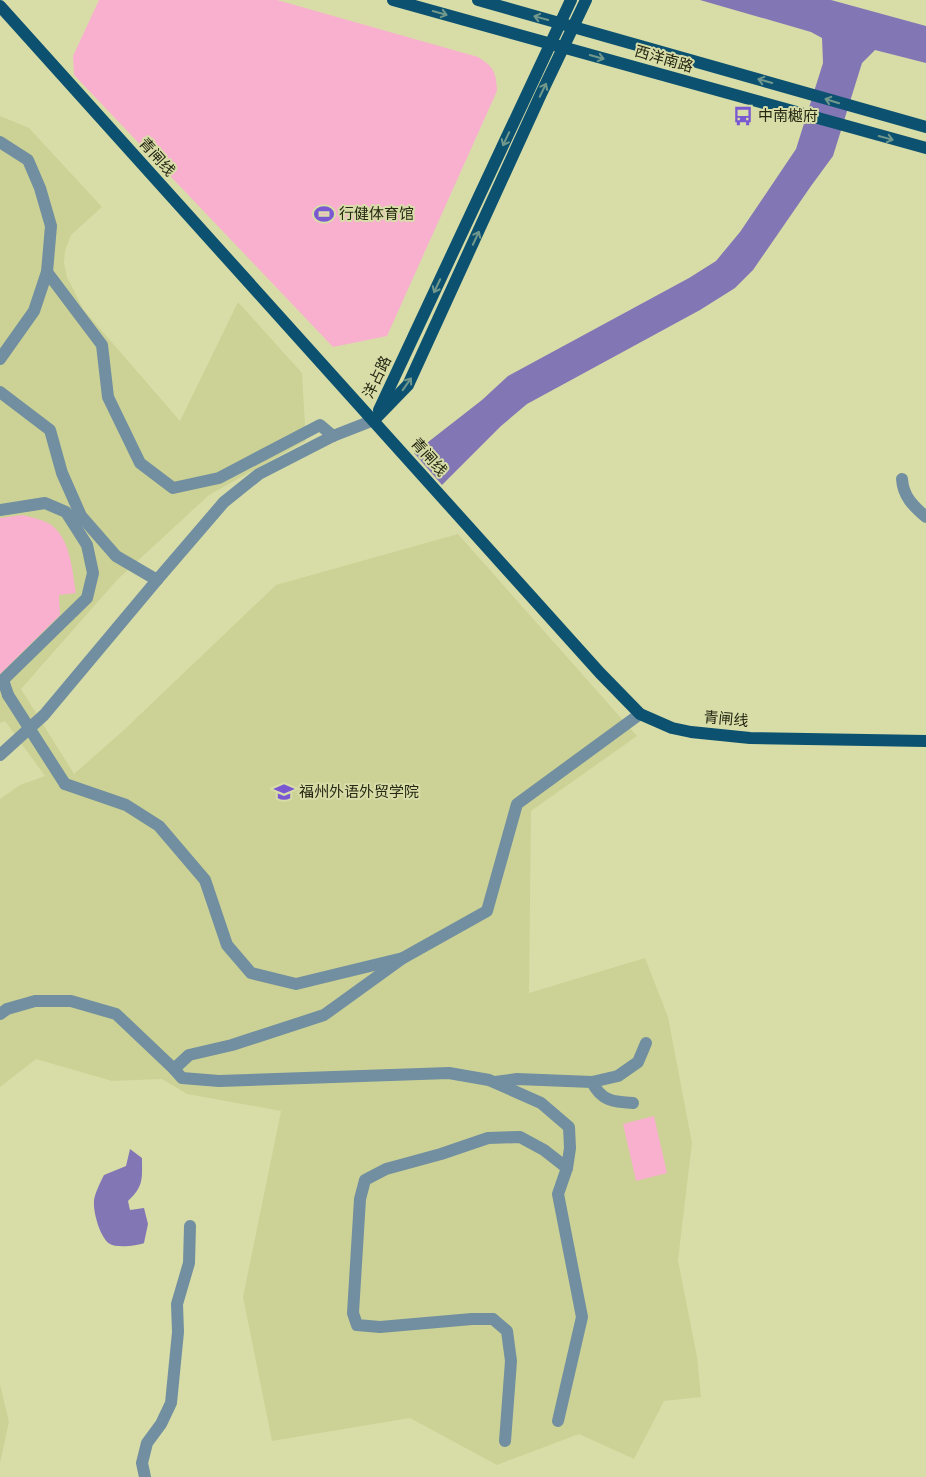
<svg xmlns="http://www.w3.org/2000/svg" width="926" height="1477" font-family="'Sofia Sans Condensed','Noto Sans SC',sans-serif">
  <style>
    .built { fill: #ccd295 }
    .green { fill: #f8b0ce }
    .water { fill: #8376b5 }
    .lines { fill: none; stroke-linecap: round; stroke-linejoin: round }
    .minor { stroke: #718fa0; stroke-width: 12 }
    .major { stroke: #0c5270; stroke-width: 12 }
    .minor-bridge { stroke: #718fa0; stroke-width: 12 }
    .oneway { stroke: #72988c }
    .labels { text-anchor: middle; stroke-width: 4; stroke-linejoin: round; paint-order: stroke }
    .street-label { font-size: 15px; fill: #262813; stroke: #d8dda8 }
    .poi-label { font-size: 15px; fill: #262813; stroke: #d8dda8; text-anchor: start }
  </style>
  <rect width="100%" height="100%" fill="#d8dda8"/>
  <!-- built -->
  <g class="built">
    <path d="M 0,116 L 29,128 L 102,207 L 71,235 L 65,251 L 64,263 L 67,277 L 83,309 L 180,421 L 238,302 L 302,373 L 306,441 L 209,495 L 117,580 L 21,689 L 74,774 L 125,729 L 276,585 L 458,534 L 637,736 L 531,811 L 529,993 L 645,958 L 668,1017 L 692,1143 L 678,1260 L 697,1357 L 701,1397 L 664,1401 L 634,1459 L 579,1434 L 497,1465 L 410,1418 L 272,1441 L 243,1297 L 281,1111 L 187,1094 L 162,1079 L 112,1081 L 36,1059 L 0,1087 L 0,799 L 20,785 L 45,776 L 5,721 L 0,723 Z"/>
    <path d="M 0,1384 L 9,1422 L 0,1463 Z"/>
  </g>
  <!-- green -->
  <g class="green">
    <path d="M 99,0 L 277,0 L 478,57 C 494,67 496,72 497,91 L 387,336 L 333,347 L 74,75 L 73,56 Z"/>
    <path d="M 22,515 C 30,517 40,519 48,523 C 71,536 72,571 76,593 L 59,595 L 60,615 L 0,674 L 0,518 Z"/>
    <path d="M 654,1116 L 667,1173 L 636,1181 L 623,1124 Z"/>
  </g>
  <!-- water -->
  <g class="water">
    <path d="M 700,0 L 831,0 L 926,26 L 926,63 L 875,50 L 862,63 L 833,156 L 811,186 L 753,270 L 735,288 L 700,310 L 527,404 L 501,426 L 442,485 L 414,453 L 482,400 L 508,376 L 689,278 L 716,261 L 740,232 L 796,149 L 823,63 L 822,38 L 811,32 Z"/>
    <path d="M 130,1149 L 142,1158 C 142,1179 144,1186 128,1201 L 130,1210 L 144,1208 L 148,1224 L 144,1243 C 137,1246 116,1248 110,1244 C 100,1238 93,1212 94,1201 C 94,1195 101,1181 104,1175 L 126,1166 Z"/>
  </g>
  <g class="lines">
    <!-- minor -->
    <g class="minor">
      <path d="M 0,142 L 28,160 L 40,188 L 51,226 L 47,272 L 34,311 L 0,359"/>
      <path d="M 47,272 L 102,345 L 108,397 L 140,463 L 173,488 L 219,478 L 320,425 L 333,436"/>
      <path d="M 0,392 L 50,430 L 62,473 L 81,516 L 116,556 L 157,580"/>
      <path d="M 902,479 C 903,496 913,506 926,517"/>
      <path d="M 0,510 L 45,503 L 66,512 L 87,545 L 93,573 L 87,598 L 3,680 L 8,695"/>
      <path d="M 0,755 L 44,715 L 157,580 L 224,502 L 259,474 L 333,436 L 374,420"/>
      <path d="M 65,784 L 126,805 L 159,826 L 205,880 L 227,945 L 251,973 L 296,984 L 403,958 L 487,911 L 517,804 L 640,714"/>
      <path d="M 403,958 L 324,1015 L 232,1045 L 189,1055 L 174,1069 L 182,1078 L 219,1081 L 449,1073 L 489,1080 L 541,1103 L 569,1127 L 570,1148 L 567,1168 L 558,1194 L 582,1317 L 558,1421"/>
      <path d="M 0,1014 L 7,1009 L 35,1001 L 71,1001 L 116,1014 L 174,1069"/>
      <path d="M 495,1082 L 517,1079 L 592,1082 L 618,1076 L 638,1062 L 646,1043"/>
      <path d="M 592,1082 C 601,1101 614,1102 633,1103"/>
      <path d="M 505,1441 L 511,1361 L 507,1331 L 493,1319 L 472,1319 L 380,1327 L 357,1325 L 353,1313 L 360,1199 L 365,1180 L 386,1169 L 441,1154 L 488,1138 L 520,1137 L 544,1150 L 567,1168"/>
      <path d="M 145,1477 L 142,1463 L 147,1443 L 161,1424 L 171,1403 L 178,1332 L 177,1304 L 189,1263 L 190,1226"/>
    </g>
    <!-- major -->
    <g class="major">
      <path d="M 393,0 L 926,148"/>
      <path d="M 478,0 L 926,127"/>
      <path d="M 0,6 L 600,673 L 640,714 L 672,728 L 691,732 L 750,738 L 926,741"/>
      <path d="M 379,410 L 571,0"/>
      <path d="M 374,420 L 408,385 L 541,94 L 586,0"/>
    </g>
    <!-- minor-bridge -->
    <path class="minor-bridge" d="M 8,695 L 65,784"/>
  </g>
  <!-- one-way arrows -->
  <defs><path id="oneway-shaft" d="M-6 0H5M1.5-3L5.5 0L1.5 3" fill="none" stroke-width="1.6" stroke-linecap="round" stroke-linejoin="round" transform="scale(1.25)"/></defs>
  <g class="oneway">
    <use href="#oneway-shaft" transform="translate(440 13) rotate(16)"/>
    <use href="#oneway-shaft" transform="translate(541 18) rotate(-165)"/>
    <use href="#oneway-shaft" transform="translate(597 57) rotate(16)"/>
    <use href="#oneway-shaft" transform="translate(765 81) rotate(-164)"/>
    <use href="#oneway-shaft" transform="translate(543 90) rotate(-64)"/>
    <use href="#oneway-shaft" transform="translate(832 101) rotate(-163)"/>
    <use href="#oneway-shaft" transform="translate(886 138) rotate(15)"/>
    <use href="#oneway-shaft" transform="translate(506 139) rotate(115)"/>
    <use href="#oneway-shaft" transform="translate(476 238) rotate(-65)"/>
    <use href="#oneway-shaft" transform="translate(437 286) rotate(115)"/>
    <use href="#oneway-shaft" transform="translate(407 384) rotate(-55)"/>
  </g>
  <!-- icons -->
  <defs>
    <symbol id="bus-bare" viewBox="-9 -9 18 18"><path d="M-5-6H5V4H4V6H2V4H-2V6H-4V4H-5ZM-3.5-4V0h7V-4ZM-3.5 1.2v1.5H-2V1.2ZM2 1.2v1.5H3.5V1.2Z" fill="#7a58d2" stroke="#d8dda8" stroke-width="2.5" paint-order="stroke"/></symbol>
    <symbol id="stadium-bare" viewBox="-9 -9 18 18"><path d="M0-5a6.5 5 0 1 0 0 10a6.5 5 0 1 0 0-10ZM-3.5-1.8h7v3.6h-7Z" fill="#7a58d2" stroke="#d8dda8" stroke-width="2.5" paint-order="stroke"/></symbol>
    <symbol id="university-bare" viewBox="-9 -9 18 18"><path d="M0-5L7-2L0 1L-7-2ZM-4 1L0 2.5L4 1V4Q0 6-4 4Z" fill="#7a58d2" stroke="#d8dda8" stroke-width="2.5" paint-order="stroke"/></symbol>
  </defs>
  <g fill-rule="evenodd">
    <use href="#bus-bare" x="729" y="102" width="28" height="28"/>
    <use href="#stadium-bare" x="310" y="200" width="28" height="28"/>
    <use href="#university-bare" x="270" y="778" width="28" height="28"/>
  </g>
  <g class="labels">
    <!-- street labels -->
    <g class="street-label">
      <text transform="translate(664 59) rotate(16)" y="5">西洋南路</text>
      <text transform="translate(157 157) rotate(48)" y="5">青闸线</text>
      <text transform="translate(377 377) rotate(-64)" y="5">洋占路</text>
      <text transform="translate(429 457) rotate(48)" y="5">青闸线</text>
      <text transform="translate(726 719) rotate(5)" y="5">青闸线</text>
    </g>
    <!-- poi labels -->
    <g class="poi-label">
      <text x="758" y="121">中南樾府</text>
      <text x="339" y="219">行健体育馆</text>
      <text x="299" y="797">福州外语外贸学院</text>
    </g>
  </g>
</svg>
